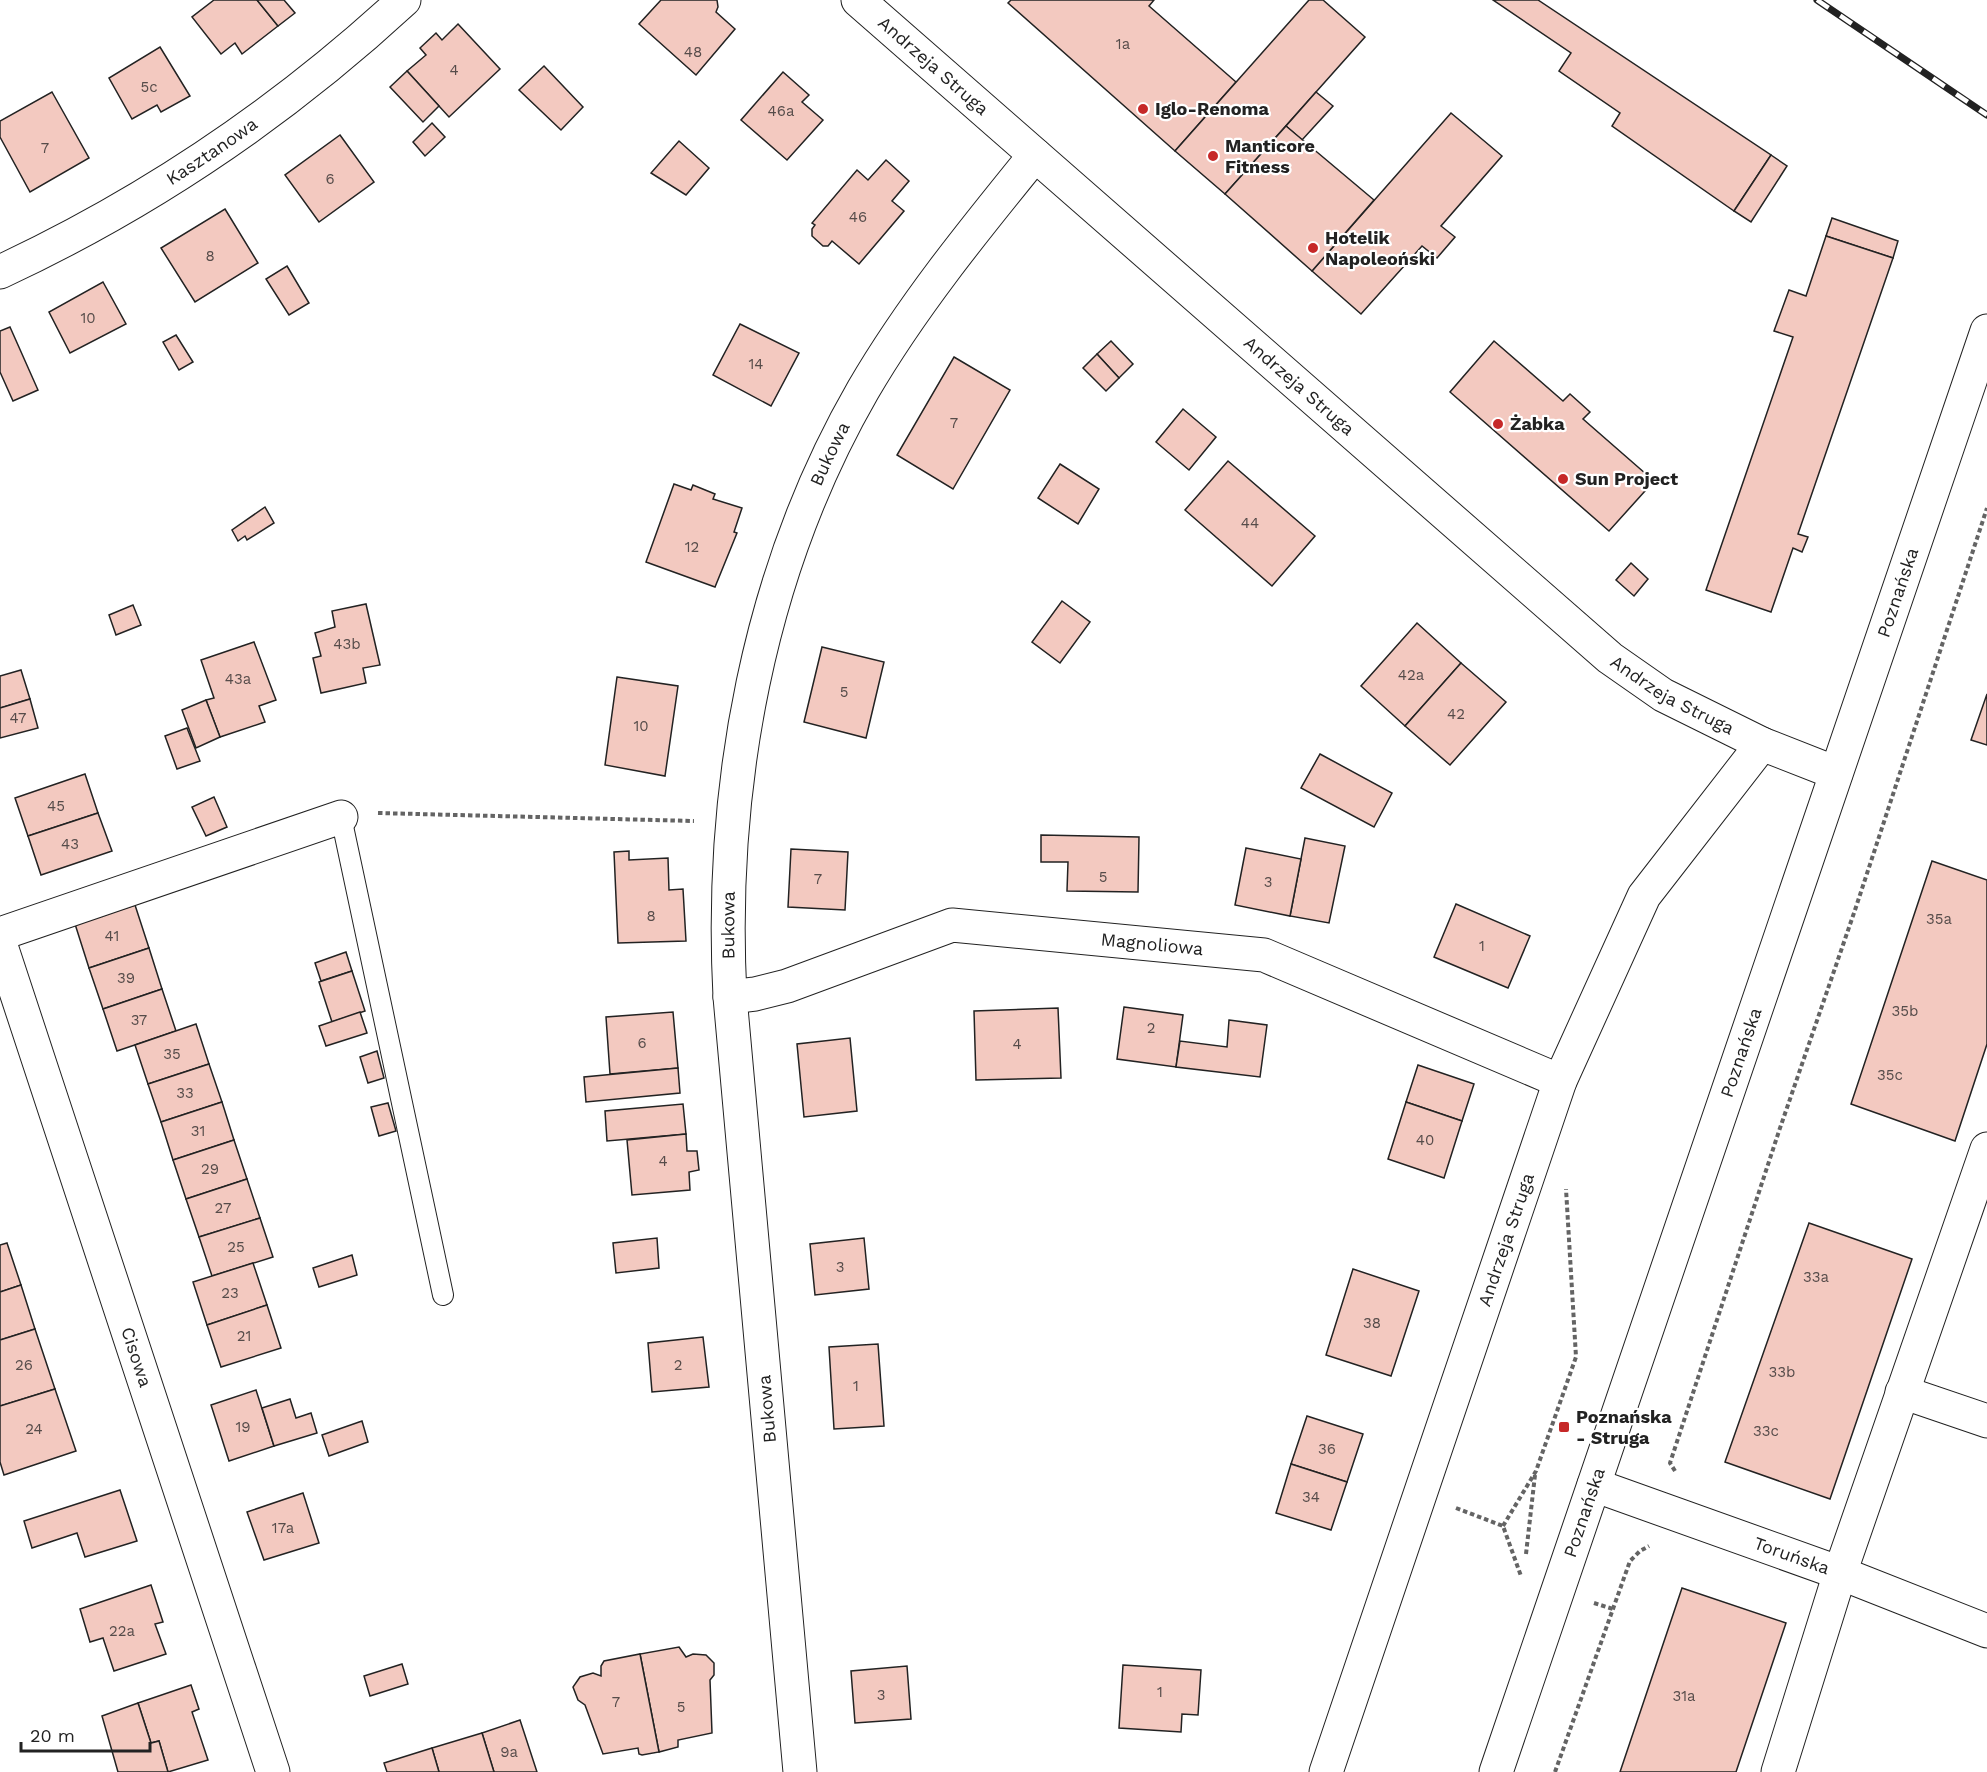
<svg xmlns="http://www.w3.org/2000/svg" width="1987" height="1772" font-family="'Work Sans',sans-serif">
  <style>
    .building { fill: #f3c9c0; stroke: #222; stroke-width: 1.5 }
    .lines { fill: none; stroke-linecap: round; stroke-linejoin: round }
    .service-casing { stroke: #222; stroke-width: 22 }
    .minor-casing { stroke: #222; stroke-width: 35 }
    .secondary-casing { stroke: #222; stroke-width: 35 }
    .path { stroke: #646464; stroke-width: 4; stroke-dasharray: 4.5 3; stroke-linecap: butt }
    .service { stroke: #fff; stroke-width: 20 }
    .minor { stroke: #fff; stroke-width: 33 }
    .secondary { stroke: #fff; stroke-width: 33 }
    .rail-casing { stroke: #222; stroke-width: 7 }
    .rail { stroke: #fff; stroke-width: 4.5; stroke-dasharray: 14; stroke-linecap: butt }
    .poi-dot { fill: #c62828; stroke: #fff; stroke-width: 2 }
    .labels { text-anchor: middle; stroke-width: 4.5; stroke-linejoin: round; paint-order: stroke }
    .number-label { font-size: 15px; fill: #564c4a }
    .street-label { font-size: 18px; fill: #222; stroke: #fff }
    .poi-label { font-size: 18px; font-weight: bold; fill: #222; stroke: #fff; text-anchor: start }
  </style>
  <rect width="100%" height="100%" fill="#fff"/>
  <!-- building -->
  <g class="building">
    <path d="M 214,0 L 257,0 L 278,26 L 242,54 L 235,43 L 221,54 L 192,17 Z"/>
    <path d="M 257,0 L 284,0 L 295,13 L 278,26 Z"/>
    <path d="M 661,0 L 717,0 L 718,7 L 716,12 L 735,29 L 696,75 L 639,24 Z"/>
    <path d="M 1011,0 L 1154,0 L 1149,6 L 1236,82 L 1175,151 L 1008,3 Z"/>
    <path d="M 1309,0 L 1323,0 L 1365,37 L 1225,194 L 1175,151 Z"/>
    <path d="M 1493,0 L 1538,0 L 1771,155 L 1734,211 L 1612,126 L 1620,113 L 1559,71 L 1571,53 Z"/>
    <path d="M 458,24 L 500,69 L 449,117 L 407,71 L 426,55 L 420,48 L 436,33 L 442,40 Z"/>
    <path d="M 160,47 L 190,96 L 161,112 L 157,105 L 132,119 L 109,78 Z"/>
    <path d="M 544,66 L 583,107 L 561,130 L 519,90 Z"/>
    <path d="M 407,71 L 439,106 L 423,122 L 390,87 Z"/>
    <path d="M 783,72 L 809,95 L 802,102 L 823,120 L 787,160 L 741,120 Z"/>
    <path d="M 52,92 L 89,158 L 30,192 L 0,137 L 0,121 Z"/>
    <path d="M 1316,92 L 1333,106 L 1302,140 L 1286,126 Z"/>
    <path d="M 1451,113 L 1502,156 L 1441,226 L 1455,237 L 1437,258 L 1422,246 L 1361,314 L 1312,271 Z"/>
    <path d="M 432,123 L 445,137 L 425,156 L 413,142 Z"/>
    <path d="M 1286,126 L 1374,200 L 1312,271 L 1225,194 Z"/>
    <path d="M 340,135 L 374,182 L 319,222 L 285,175 Z"/>
    <path d="M 679,141 L 709,168 L 686,195 L 651,173 Z"/>
    <path d="M 1771,155 L 1787,166 L 1751,222 L 1734,211 Z"/>
    <path d="M 886,160 L 909,181 L 892,201 L 904,211 L 859,264 L 832,241 L 828,246 L 823,246 L 812,236 L 812,229 L 815,225 L 812,223 L 857,170 L 868,180 Z"/>
    <path d="M 225,209 L 258,263 L 195,302 L 161,248 Z"/>
    <path d="M 1832,218 L 1898,241 L 1893,258 L 1826,236 Z"/>
    <path d="M 1826,236 L 1893,258 L 1798,534 L 1808,537 L 1802,552 L 1793,548 L 1771,612 L 1706,590 L 1793,337 L 1774,331 L 1789,290 L 1806,296 Z"/>
    <path d="M 287,266 L 309,303 L 289,315 L 266,279 Z"/>
    <path d="M 103,282 L 126,324 L 70,353 L 49,312 Z"/>
    <path d="M 740,324 L 799,353 L 771,406 L 713,375 Z"/>
    <path d="M 10,327 L 38,390 L 13,401 L 0,372 L 0,331 Z"/>
    <path d="M 176,335 L 193,362 L 179,370 L 163,342 Z"/>
    <path d="M 1111,341 L 1133,364 L 1119,378 L 1097,354 Z"/>
    <path d="M 1494,341 L 1563,401 L 1570,394 L 1590,412 L 1583,419 L 1654,481 L 1609,531 L 1450,392 Z"/>
    <path d="M 1097,354 L 1119,378 L 1106,391 L 1083,368 Z"/>
    <path d="M 954,357 L 1010,390 L 953,489 L 897,455 Z"/>
    <path d="M 1183,409 L 1216,437 L 1189,470 L 1156,442 Z"/>
    <path d="M 1228,461 L 1315,536 L 1272,586 L 1185,510 Z"/>
    <path d="M 1060,464 L 1099,489 L 1078,524 L 1038,498 Z"/>
    <path d="M 674,484 L 691,490 L 693,485 L 715,494 L 713,499 L 742,508 L 734,532 L 737,533 L 715,587 L 646,562 Z"/>
    <path d="M 265,507 L 274,523 L 247,540 L 245,536 L 238,541 L 232,530 Z"/>
    <path d="M 1631,563 L 1648,579 L 1634,596 L 1616,580 Z"/>
    <path d="M 1062,601 L 1090,622 L 1060,663 L 1032,642 Z"/>
    <path d="M 366,604 L 380,665 L 363,668 L 366,683 L 321,693 L 313,658 L 321,656 L 315,633 L 335,627 L 332,611 Z"/>
    <path d="M 133,605 L 141,625 L 116,635 L 109,615 Z"/>
    <path d="M 1417,623 L 1461,663 L 1405,726 L 1361,686 Z"/>
    <path d="M 254,642 L 276,700 L 259,706 L 265,722 L 220,737 L 206,700 L 214,698 L 201,660 Z"/>
    <path d="M 822,647 L 884,662 L 866,738 L 804,722 Z"/>
    <path d="M 1461,663 L 1506,702 L 1450,765 L 1405,726 Z"/>
    <path d="M 21,670 L 30,699 L 0,708 L 0,676 Z"/>
    <path d="M 617,677 L 678,686 L 665,776 L 605,765 Z"/>
    <path d="M 1987,694 L 1987,745 L 1971,740 Z"/>
    <path d="M 30,699 L 38,728 L 0,738 L 0,708 Z"/>
    <path d="M 206,700 L 220,737 L 196,748 L 182,710 Z"/>
    <path d="M 187,728 L 200,761 L 177,769 L 165,736 Z"/>
    <path d="M 1320,754 L 1392,793 L 1374,827 L 1301,788 Z"/>
    <path d="M 85,774 L 98,813 L 28,836 L 15,798 Z"/>
    <path d="M 214,797 L 227,827 L 206,836 L 192,807 Z"/>
    <path d="M 98,813 L 112,851 L 41,875 L 28,836 Z"/>
    <path d="M 1041,835 L 1139,837 L 1138,892 L 1067,891 L 1068,862 L 1041,862 Z"/>
    <path d="M 1305,838 L 1345,846 L 1329,923 L 1290,916 Z"/>
    <path d="M 1246,848 L 1301,859 L 1290,916 L 1235,905 Z"/>
    <path d="M 791,849 L 848,852 L 845,910 L 788,907 Z"/>
    <path d="M 629,851 L 629,860 L 668,858 L 669,890 L 683,889 L 686,941 L 618,943 L 614,852 Z"/>
    <path d="M 1932,861 L 1987,880 L 1987,1044 L 1955,1141 L 1851,1104 Z"/>
    <path d="M 1456,904 L 1530,936 L 1508,988 L 1434,957 Z"/>
    <path d="M 135,905 L 149,948 L 89,968 L 75,924 Z"/>
    <path d="M 149,948 L 162,989 L 103,1009 L 89,968 Z"/>
    <path d="M 346,952 L 352,971 L 321,981 L 315,963 Z"/>
    <path d="M 352,971 L 365,1011 L 332,1022 L 319,982 Z"/>
    <path d="M 162,989 L 176,1031 L 117,1051 L 103,1009 Z"/>
    <path d="M 1124,1007 L 1183,1015 L 1176,1067 L 1117,1059 Z"/>
    <path d="M 1058,1008 L 1061,1078 L 976,1080 L 974,1011 Z"/>
    <path d="M 360,1012 L 367,1033 L 326,1046 L 319,1026 Z"/>
    <path d="M 673,1012 L 678,1068 L 610,1074 L 606,1017 Z"/>
    <path d="M 1229,1020 L 1267,1025 L 1260,1077 L 1176,1067 L 1180,1041 L 1227,1047 Z"/>
    <path d="M 196,1024 L 209,1064 L 148,1084 L 135,1045 Z"/>
    <path d="M 850,1038 L 857,1111 L 804,1117 L 797,1044 Z"/>
    <path d="M 377,1051 L 384,1078 L 368,1083 L 360,1057 Z"/>
    <path d="M 209,1064 L 222,1102 L 161,1122 L 148,1084 Z"/>
    <path d="M 1418,1065 L 1474,1084 L 1462,1121 L 1406,1102 Z"/>
    <path d="M 678,1068 L 680,1093 L 586,1102 L 584,1077 Z"/>
    <path d="M 222,1102 L 234,1140 L 173,1160 L 161,1122 Z"/>
    <path d="M 1406,1102 L 1462,1121 L 1444,1178 L 1388,1159 Z"/>
    <path d="M 388,1103 L 396,1131 L 379,1136 L 371,1107 Z"/>
    <path d="M 683,1104 L 686,1134 L 607,1141 L 605,1111 Z"/>
    <path d="M 686,1134 L 687,1151 L 697,1151 L 699,1170 L 689,1172 L 690,1190 L 632,1195 L 627,1140 Z"/>
    <path d="M 234,1140 L 247,1179 L 186,1199 L 173,1160 Z"/>
    <path d="M 247,1179 L 260,1218 L 199,1237 L 186,1199 Z"/>
    <path d="M 260,1218 L 273,1257 L 212,1276 L 199,1237 Z"/>
    <path d="M 1809,1223 L 1912,1259 L 1830,1499 L 1725,1462 Z"/>
    <path d="M 657,1238 L 659,1268 L 616,1273 L 613,1243 Z"/>
    <path d="M 864,1238 L 869,1289 L 815,1295 L 810,1244 Z"/>
    <path d="M 7,1243 L 21,1285 L 0,1292 L 0,1245 Z"/>
    <path d="M 352,1255 L 357,1275 L 319,1287 L 313,1268 Z"/>
    <path d="M 253,1263 L 267,1305 L 207,1325 L 193,1282 Z"/>
    <path d="M 1353,1269 L 1419,1291 L 1391,1376 L 1326,1355 Z"/>
    <path d="M 21,1285 L 35,1329 L 0,1340 L 0,1292 Z"/>
    <path d="M 267,1305 L 281,1348 L 221,1367 L 207,1325 Z"/>
    <path d="M 35,1329 L 55,1389 L 0,1406 L 0,1340 Z"/>
    <path d="M 703,1337 L 709,1387 L 652,1392 L 648,1343 Z"/>
    <path d="M 878,1344 L 884,1426 L 834,1429 L 829,1347 Z"/>
    <path d="M 55,1389 L 76,1451 L 4,1475 L 0,1462 L 0,1406 Z"/>
    <path d="M 256,1390 L 274,1446 L 229,1461 L 211,1405 Z"/>
    <path d="M 290,1399 L 296,1418 L 311,1413 L 317,1433 L 274,1446 L 262,1408 Z"/>
    <path d="M 1307,1416 L 1363,1434 L 1347,1482 L 1291,1464 Z"/>
    <path d="M 362,1421 L 368,1442 L 329,1456 L 322,1435 Z"/>
    <path d="M 1291,1464 L 1347,1482 L 1331,1530 L 1276,1513 Z"/>
    <path d="M 120,1490 L 137,1541 L 85,1557 L 77,1533 L 32,1548 L 24,1521 Z"/>
    <path d="M 303,1493 L 319,1543 L 264,1560 L 247,1512 Z"/>
    <path d="M 151,1585 L 163,1622 L 155,1624 L 166,1654 L 114,1671 L 103,1638 L 90,1642 L 80,1609 Z"/>
    <path d="M 1682,1588 L 1786,1623 L 1736,1772 L 1620,1772 Z"/>
    <path d="M 679,1647 L 686,1657 L 693,1654 L 706,1655 L 714,1663 L 714,1675 L 710,1680 L 712,1733 L 678,1740 L 678,1747 L 659,1752 L 640,1654 Z"/>
    <path d="M 640,1654 L 659,1752 L 642,1755 L 639,1754 L 638,1748 L 603,1754 L 585,1705 L 578,1700 L 573,1687 L 580,1677 L 593,1673 L 601,1676 L 601,1666 L 604,1661 Z"/>
    <path d="M 402,1664 L 408,1684 L 370,1696 L 364,1676 Z"/>
    <path d="M 1123,1665 L 1201,1670 L 1198,1715 L 1182,1714 L 1181,1732 L 1119,1728 Z"/>
    <path d="M 907,1666 L 911,1719 L 855,1723 L 851,1671 Z"/>
    <path d="M 191,1685 L 199,1709 L 192,1712 L 208,1760 L 168,1772 L 159,1741 L 151,1743 L 138,1703 Z"/>
    <path d="M 138,1703 L 151,1743 L 159,1741 L 168,1772 L 118,1772 L 102,1716 Z"/>
    <path d="M 520,1720 L 537,1772 L 494,1772 L 482,1733 Z"/>
    <path d="M 482,1733 L 494,1772 L 439,1772 L 432,1748 Z"/>
    <path d="M 432,1748 L 439,1772 L 387,1772 L 384,1763 Z"/>
  </g>
  <g class="lines">
    <defs>
      <path id="service" d="M 341,817 L 443,1295"/>
      <g id="minor">
        <path id="s1" d="M 858,0 L 1610,658 L 1663,695 L 1762,744"/>
        <path id="s2" d="M 0,272 C 148,203 285,110 404,0"/>
        <path d="M 0,934 L 341,817"/>
        <path id="s3" d="M 0,943 L 273,1772"/>
        <path id="s4" d="M 730,997 L 755,994 L 787,986 L 952,925 L 1264,955 L 1560,1081"/>
        <path d="M 1902,1392 L 1987,1421"/>
        <path id="s5" d="M 1594,1485 L 1840,1573 L 1987,1631"/>
        <path id="s6" d="M 800,1772 L 730,997 C 719,788 758,572 863,390 C 912,306 974,230 1035,155"/>
        <path id="s7" d="M 1326,1772 L 1560,1081 L 1644,896 L 1762,744 L 1836,773"/>
        <path d="M 1778,1772 L 1840,1573 L 1987,1149"/>
      </g>
      <g id="secondary">
        <path id="s8" d="M 1496,1772 L 1987,331"/>
      </g>
    </defs>
    <!-- service casing -->
    <use href="#service" class="service-casing"/>
    <!-- minor casing -->
    <use href="#minor" class="minor-casing"/>
    <!-- secondary casing -->
    <use href="#secondary" class="secondary-casing"/>
    <!-- path -->
    <g class="path">
      <path d="M 378,813 L 694,821"/>
      <path d="M 1675,1471 L 1670,1463 L 1779,1131 L 1855,910 L 1987,508"/>
      <path d="M 1456,1508 L 1503,1526 L 1521,1576"/>
      <path d="M 1503,1526 L 1536,1471 L 1576,1357 L 1566,1189"/>
      <path d="M 1526,1554 L 1535,1475"/>
      <path d="M 1594,1603 L 1613,1609"/>
      <path d="M 1555,1772 L 1630,1561 L 1640,1551 L 1649,1546"/>
    </g>
    <!-- service -->
    <use href="#service" class="service"/>
    <!-- minor -->
    <use href="#minor" class="minor"/>
    <!-- secondary -->
    <use href="#secondary" class="secondary"/>
    <defs>
      <path id="rail" d="M 1817,0 L 1987,115"/>
    </defs>
    <!-- rail casing -->
    <use href="#rail" class="rail-casing"/>
    <!-- rail -->
    <use href="#rail" class="rail"/>
  </g>
  <!-- markers -->
  <g class="poi-dot">
    <circle cx="1143" cy="109" r="6"/>
    <circle cx="1213" cy="156" r="6"/>
    <circle cx="1313" cy="248" r="6"/>
    <circle cx="1498" cy="424" r="6"/>
    <circle cx="1563" cy="479" r="6"/>
    <rect x="1558" y="1421" width="12" height="12" rx="3"/>
  </g>
  <g class="labels">
    <!-- number labels -->
    <g class="number-label">
      <text x="1123" y="49">1a</text>
      <text x="693" y="57">48</text>
      <text x="454" y="75">4</text>
      <text x="149" y="92">5c</text>
      <text x="781" y="116">46a</text>
      <text x="45" y="153">7</text>
      <text x="330" y="184">6</text>
      <text x="858" y="222">46</text>
      <text x="210" y="261">8</text>
      <text x="88" y="323">10</text>
      <text x="756" y="369">14</text>
      <text x="954" y="428">7</text>
      <text x="1250" y="528">44</text>
      <text x="692" y="552">12</text>
      <text x="347" y="649">43b</text>
      <text x="1411" y="680">42a</text>
      <text x="238" y="684">43a</text>
      <text x="844" y="697">5</text>
      <text x="1456" y="719">42</text>
      <text x="18" y="723">47</text>
      <text x="641" y="731">10</text>
      <text x="56" y="811">45</text>
      <text x="70" y="849">43</text>
      <text x="1103" y="882">5</text>
      <text x="818" y="884">7</text>
      <text x="1268" y="887">3</text>
      <text x="651" y="921">8</text>
      <text x="1939" y="924">35a</text>
      <text x="112" y="941">41</text>
      <text x="1482" y="951">1</text>
      <text x="126" y="983">39</text>
      <text x="1905" y="1016">35b</text>
      <text x="139" y="1025">37</text>
      <text x="1151" y="1033">2</text>
      <text x="642" y="1048">6</text>
      <text x="1017" y="1049">4</text>
      <text x="172" y="1059">35</text>
      <text x="1890" y="1080">35c</text>
      <text x="185" y="1098">33</text>
      <text x="198" y="1136">31</text>
      <text x="1425" y="1145">40</text>
      <text x="663" y="1166">4</text>
      <text x="210" y="1174">29</text>
      <text x="223" y="1213">27</text>
      <text x="236" y="1252">25</text>
      <text x="840" y="1272">3</text>
      <text x="1816" y="1282">33a</text>
      <text x="230" y="1298">23</text>
      <text x="1372" y="1328">38</text>
      <text x="244" y="1341">21</text>
      <text x="24" y="1370">26</text>
      <text x="678" y="1370">2</text>
      <text x="1782" y="1377">33b</text>
      <text x="856" y="1391">1</text>
      <text x="243" y="1432">19</text>
      <text x="34" y="1434">24</text>
      <text x="1766" y="1436">33c</text>
      <text x="1327" y="1454">36</text>
      <text x="1311" y="1502">34</text>
      <text x="283" y="1533">17a</text>
      <text x="122" y="1636">22a</text>
      <text x="1160" y="1697">1</text>
      <text x="881" y="1700">3</text>
      <text x="1684" y="1701">31a</text>
      <text x="616" y="1707">7</text>
      <text x="681" y="1712">5</text>
      <text x="509" y="1757">9a</text>
    </g>
    <!-- street labels -->
    <g class="street-label">
      <text dy="6" stroke="none"><textPath href="#s1" startOffset="100">Andrzeja Struga</textPath></text>
      <text dy="6" stroke="none"><textPath href="#s2" startOffset="244">Kasztanowa</textPath></text>
      <text dy="6" stroke="none"><textPath href="#s1" startOffset="586">Andrzeja Struga</textPath></text>
      <text dy="6" stroke="none"><textPath href="#s6" startOffset="1336">Bukowa</textPath></text>
      <text dy="6" stroke="none"><textPath href="#s8" startOffset="1246">Poznańska</textPath></text>
      <text dy="6" stroke="none"><textPath href="#s1" startOffset="1072">Andrzeja Struga</textPath></text>
      <text dy="6" stroke="none"><textPath href="#s6" startOffset="850">Bukowa</textPath></text>
      <text dy="6" stroke="none"><textPath href="#s4" startOffset="435">Magnoliowa</textPath></text>
      <text dy="6" stroke="none"><textPath href="#s8" startOffset="760">Poznańska</textPath></text>
      <text dy="6" stroke="none"><textPath href="#s7" startOffset="562">Andrzeja Struga</textPath></text>
      <text dy="6" stroke="none"><textPath href="#s3" startOffset="436">Cisowa</textPath></text>
      <text transform="translate(767 1409) rotate(-95)" y="6">Bukowa</text>
      <text dy="6" stroke="none"><textPath href="#s8" startOffset="274">Poznańska</textPath></text>
      <text dy="6" stroke="none"><textPath href="#s5" startOffset="210">Toruńska</textPath></text>
    </g>
    <!-- poi labels -->
    <g class="poi-label">
      <text x="1155" y="115">Iglo-Renoma</text>
      <text x="1225" y="152">Manticore<tspan x="1225" dy="21">Fitness</tspan></text>
      <text x="1325" y="244">Hotelik<tspan x="1325" dy="21">Napoleoński</tspan></text>
      <text x="1510" y="430">Żabka</text>
      <text x="1575" y="485">Sun Project</text>
      <text x="1576" y="1423">Poznańska<tspan x="1576" dy="21">- Struga</tspan></text>
    </g>
  </g>
  <!-- scale -->
  <path d="M21 1742v9h129v-9" fill="none" stroke="#222222" stroke-width="3"/>
  <text x="30" y="1742" font-size="18" fill="#222222" stroke="#ffffff" stroke-width="4.5" paint-order="stroke">20 m</text>
</svg>
